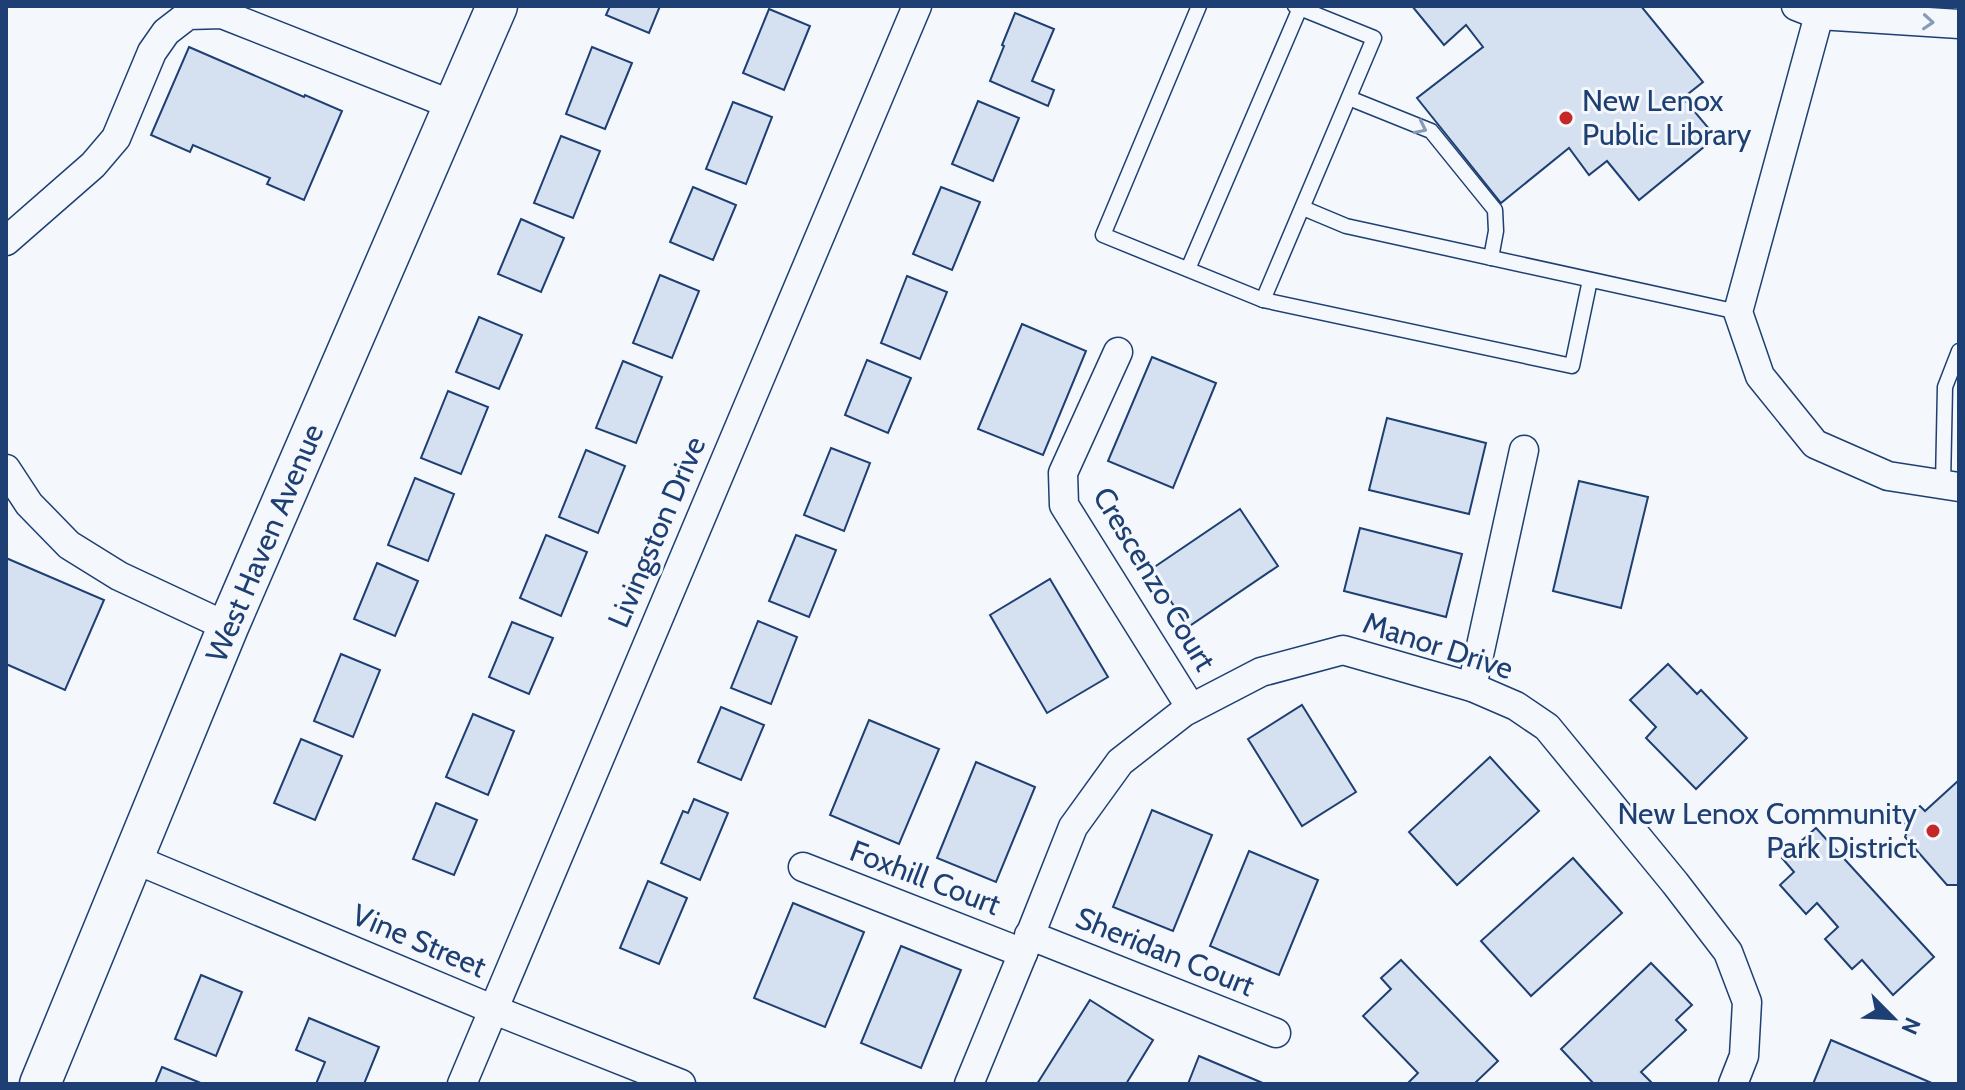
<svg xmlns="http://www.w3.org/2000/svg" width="1965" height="1090" font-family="Cabin,sans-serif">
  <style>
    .building { fill: #d5e0f0; stroke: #1d3f73; stroke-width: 2 }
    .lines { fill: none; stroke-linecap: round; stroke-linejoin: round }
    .lane-casing { stroke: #1d3f73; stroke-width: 17 }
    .street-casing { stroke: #1d3f73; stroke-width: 31 }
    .secondary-casing { stroke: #1d3f73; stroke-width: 43 }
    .lane { stroke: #f4f7fb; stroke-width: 14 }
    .street { stroke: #f4f7fb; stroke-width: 28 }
    .secondary { stroke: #f4f7fb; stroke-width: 40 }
    .oneway { stroke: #889bb7 }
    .poi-dot { fill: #c62828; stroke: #f4f7fb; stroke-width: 3 }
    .labels { text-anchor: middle; stroke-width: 6; stroke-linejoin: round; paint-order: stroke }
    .poi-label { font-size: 30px; fill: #1d3f73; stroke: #f4f7fb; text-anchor: start }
    .street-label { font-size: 30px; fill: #1d3f73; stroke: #f4f7fb }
  </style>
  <rect width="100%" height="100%" fill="#f4f7fb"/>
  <!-- building -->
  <g class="building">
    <path d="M 610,6 L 660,6 L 649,33 L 606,15 Z"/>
    <path d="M 1412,6 L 1641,6 L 1703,82 L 1683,98 L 1716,137 L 1639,200 L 1607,161 L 1589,175 L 1569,148 L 1501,203 L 1417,98 L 1483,47 L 1466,25 L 1444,45 Z"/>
    <path d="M 769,9 L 810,26 L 784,90 L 743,73 Z"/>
    <path d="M 1015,13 L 1054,29 L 1032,81 L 1054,90 L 1048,106 L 990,81 L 1004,46 L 1002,45 Z"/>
    <path d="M 189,47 L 304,97 L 305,95 L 342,111 L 304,200 L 267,184 L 270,178 L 193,145 L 190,152 L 151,135 Z"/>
    <path d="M 592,47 L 632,63 L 605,129 L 566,114 Z"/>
    <path d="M 978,101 L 1019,118 L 993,181 L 952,164 Z"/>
    <path d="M 733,102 L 772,117 L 746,184 L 706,169 Z"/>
    <path d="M 561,136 L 600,151 L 573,218 L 534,203 Z"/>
    <path d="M 693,187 L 736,205 L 713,260 L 670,242 Z"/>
    <path d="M 941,187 L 980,202 L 952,270 L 913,254 Z"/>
    <path d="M 521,219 L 564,238 L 541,292 L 498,274 Z"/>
    <path d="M 660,275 L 699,291 L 672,358 L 633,343 Z"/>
    <path d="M 907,276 L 947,292 L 920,359 L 881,343 Z"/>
    <path d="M 479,317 L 522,335 L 499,389 L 456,372 Z"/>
    <path d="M 1022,324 L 1086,351 L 1043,455 L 978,429 Z"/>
    <path d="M 1152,357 L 1216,383 L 1173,488 L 1108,461 Z"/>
    <path d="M 867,360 L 911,378 L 888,433 L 845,415 Z"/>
    <path d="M 623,361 L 662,377 L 636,443 L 596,428 Z"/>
    <path d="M 448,391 L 488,407 L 461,474 L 421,458 Z"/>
    <path d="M 1387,418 L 1486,443 L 1469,514 L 1369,490 Z"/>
    <path d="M 831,448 L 870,463 L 844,531 L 804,515 Z"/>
    <path d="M 586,450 L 625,466 L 598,533 L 559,517 Z"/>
    <path d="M 415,478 L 454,494 L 428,561 L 388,545 Z"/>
    <path d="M 1579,481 L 1648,497 L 1621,608 L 1553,591 Z"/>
    <path d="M 1240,509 L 1278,566 L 1188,627 L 1150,570 Z"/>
    <path d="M 1360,528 L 1462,554 L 1446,617 L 1344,591 Z"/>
    <path d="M 546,535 L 587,552 L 561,616 L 520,598 Z"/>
    <path d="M 796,535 L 836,550 L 809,617 L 769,601 Z"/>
    <path d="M 6,558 L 104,600 L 65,690 L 6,664 Z"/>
    <path d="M 377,563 L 418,581 L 395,636 L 354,619 Z"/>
    <path d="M 1050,579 L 1108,677 L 1047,713 L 990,615 Z"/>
    <path d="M 758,621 L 797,637 L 771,704 L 731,688 Z"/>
    <path d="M 512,622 L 553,638 L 529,694 L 489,677 Z"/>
    <path d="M 341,654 L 380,670 L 353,737 L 314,721 Z"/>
    <path d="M 1668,664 L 1697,694 L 1701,690 L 1747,738 L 1696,789 L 1646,738 L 1656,727 L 1630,700 Z"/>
    <path d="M 1302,705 L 1356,792 L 1302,826 L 1248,739 Z"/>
    <path d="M 721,707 L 764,725 L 741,780 L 698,762 Z"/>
    <path d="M 473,714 L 514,731 L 488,795 L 446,777 Z"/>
    <path d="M 869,720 L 939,749 L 899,844 L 830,815 Z"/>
    <path d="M 301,739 L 342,756 L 315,820 L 274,803 Z"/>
    <path d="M 1490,757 L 1539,811 L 1457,885 L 1409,832 Z"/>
    <path d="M 976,762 L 1035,787 L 996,882 L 937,858 Z"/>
    <path d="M 1959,780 L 1959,885 L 1947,885 L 1905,837 L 1909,826 L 1901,822 L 1920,806 L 1925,811 Z"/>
    <path d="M 694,799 L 728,813 L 700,880 L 661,863 L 683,811 L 688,813 Z"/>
    <path d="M 436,803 L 477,820 L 454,875 L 413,859 Z"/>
    <path d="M 1152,810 L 1212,835 L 1173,931 L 1113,907 Z"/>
    <path d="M 1816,828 L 1934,957 L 1893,995 L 1862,960 L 1852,969 L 1825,939 L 1838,927 L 1817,903 L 1806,914 L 1780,885 L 1794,872 L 1782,858 Z"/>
    <path d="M 1249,851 L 1318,880 L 1279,975 L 1210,946 Z"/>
    <path d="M 1573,858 L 1622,913 L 1531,996 L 1481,941 Z"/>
    <path d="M 648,881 L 687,898 L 659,964 L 620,948 Z"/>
    <path d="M 793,903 L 864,932 L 825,1027 L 754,998 Z"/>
    <path d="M 901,946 L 961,970 L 921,1068 L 861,1043 Z"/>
    <path d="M 1401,960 L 1498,1061 L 1474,1084 L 1407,1084 L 1418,1073 L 1363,1016 L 1391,989 L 1381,978 Z"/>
    <path d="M 1651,963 L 1692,1005 L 1676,1020 L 1686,1030 L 1641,1072 L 1653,1084 L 1594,1084 L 1561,1049 Z"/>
    <path d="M 201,975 L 242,992 L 216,1056 L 175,1039 Z"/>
    <path d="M 1090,1000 L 1153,1040 L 1126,1084 L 1037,1084 Z"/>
    <path d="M 309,1018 L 379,1047 L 364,1084 L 316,1084 L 325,1062 L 296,1050 Z"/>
    <path d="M 1831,1040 L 1934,1084 L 1813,1084 Z"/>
    <path d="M 1199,1056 L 1265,1084 L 1188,1084 Z"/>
    <path d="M 162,1067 L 203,1084 L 155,1084 Z"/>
  </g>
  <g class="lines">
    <defs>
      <g id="lane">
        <path d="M 1199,6 L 1103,235 L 1263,300 L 1374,38 L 1295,6"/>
        <path d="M 1349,98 L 1431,131 L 1495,210 L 1496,231 L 1491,258"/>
        <path d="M 1303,208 L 1346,226 L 1738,312"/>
        <path d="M 1188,269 L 1300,8"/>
        <path d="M 1263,300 L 1572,366 L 1590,280"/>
        <path d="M 1943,484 L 1945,387 L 1959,351"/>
      </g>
      <g id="street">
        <path d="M 1796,6 L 1819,15 L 1959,24"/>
        <path d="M 1819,15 L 1738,312 L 1760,376 L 1815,444 L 1888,476 L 1959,487"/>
        <path d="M 6,241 L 93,165 L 116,138 L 152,52 L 166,32 L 188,15 L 222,14 L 455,106"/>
        <path d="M 1118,352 L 1063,473 L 1064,505 L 1191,708"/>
        <path d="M 6,469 L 29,504 L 69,545 L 119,576 L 228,627"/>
        <path d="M 1472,687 L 1524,450"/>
        <path d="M 132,858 L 492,1009 L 681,1084"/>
        <path d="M 803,867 L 1023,953"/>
        <path d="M 1029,935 L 1276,1033"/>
        <path d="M 462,1084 L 917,6"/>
        <path d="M 969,1084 L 1023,953 L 1073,827 L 1120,762 L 1184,712 L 1261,672 L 1343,650 L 1472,687 L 1516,706 L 1547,727 L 1675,883 L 1728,952 L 1747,1002 L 1744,1056 L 1733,1084"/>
      </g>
      <path id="secondary" d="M 40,1084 L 228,627 L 497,6"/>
    </defs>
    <!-- lane casing -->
    <use href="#lane" class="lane-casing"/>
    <!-- street casing -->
    <use href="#street" class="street-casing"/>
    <!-- secondary casing -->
    <use href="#secondary" class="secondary-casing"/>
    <!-- lane -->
    <use href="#lane" class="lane"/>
    <!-- street -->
    <use href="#street" class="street"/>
    <!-- secondary -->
    <use href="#secondary" class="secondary"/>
  </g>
  <!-- one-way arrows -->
  <defs><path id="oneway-chevron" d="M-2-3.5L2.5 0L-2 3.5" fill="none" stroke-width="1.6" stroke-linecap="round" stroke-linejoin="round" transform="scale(2)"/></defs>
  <g class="oneway">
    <use href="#oneway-chevron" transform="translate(1928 22) rotate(4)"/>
    <use href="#oneway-chevron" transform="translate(1421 128) rotate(26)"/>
  </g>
  <!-- markers -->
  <g class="poi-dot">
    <circle cx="1566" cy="118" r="8"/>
    <circle cx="1933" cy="831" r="8"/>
  </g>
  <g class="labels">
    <!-- poi labels -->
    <g class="poi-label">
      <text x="1582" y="111">New Lenox<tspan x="1582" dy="34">Public Library</tspan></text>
      <text x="1917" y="824" text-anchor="end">New Lenox Community<tspan x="1917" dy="34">Park District</tspan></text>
    </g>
    <!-- street labels -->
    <g class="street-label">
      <text transform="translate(657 532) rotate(-67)" y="10">Livingston Drive</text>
      <text transform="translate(265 543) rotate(-67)" y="10">West Haven Avenue</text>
      <text transform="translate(1154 579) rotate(59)" y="10">Crescenzo Court</text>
      <text transform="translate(1438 646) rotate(18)" y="10">Manor Drive</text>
      <text transform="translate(925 878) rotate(21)" y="10">Foxhill Court</text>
      <text transform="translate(419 941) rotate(23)" y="10">Vine Street</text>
      <text transform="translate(1165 952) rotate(22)" y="10">Sheridan Court</text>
    </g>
  </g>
  <!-- border -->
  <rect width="1965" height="1090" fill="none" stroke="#1d3f73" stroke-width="16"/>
  <!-- north arrow -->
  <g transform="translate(1893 1018) rotate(114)" stroke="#f4f7fb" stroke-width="6" paint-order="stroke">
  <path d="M0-6L14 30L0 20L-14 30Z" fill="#1d3f73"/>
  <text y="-12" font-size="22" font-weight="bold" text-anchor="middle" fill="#1d3f73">N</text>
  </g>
</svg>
